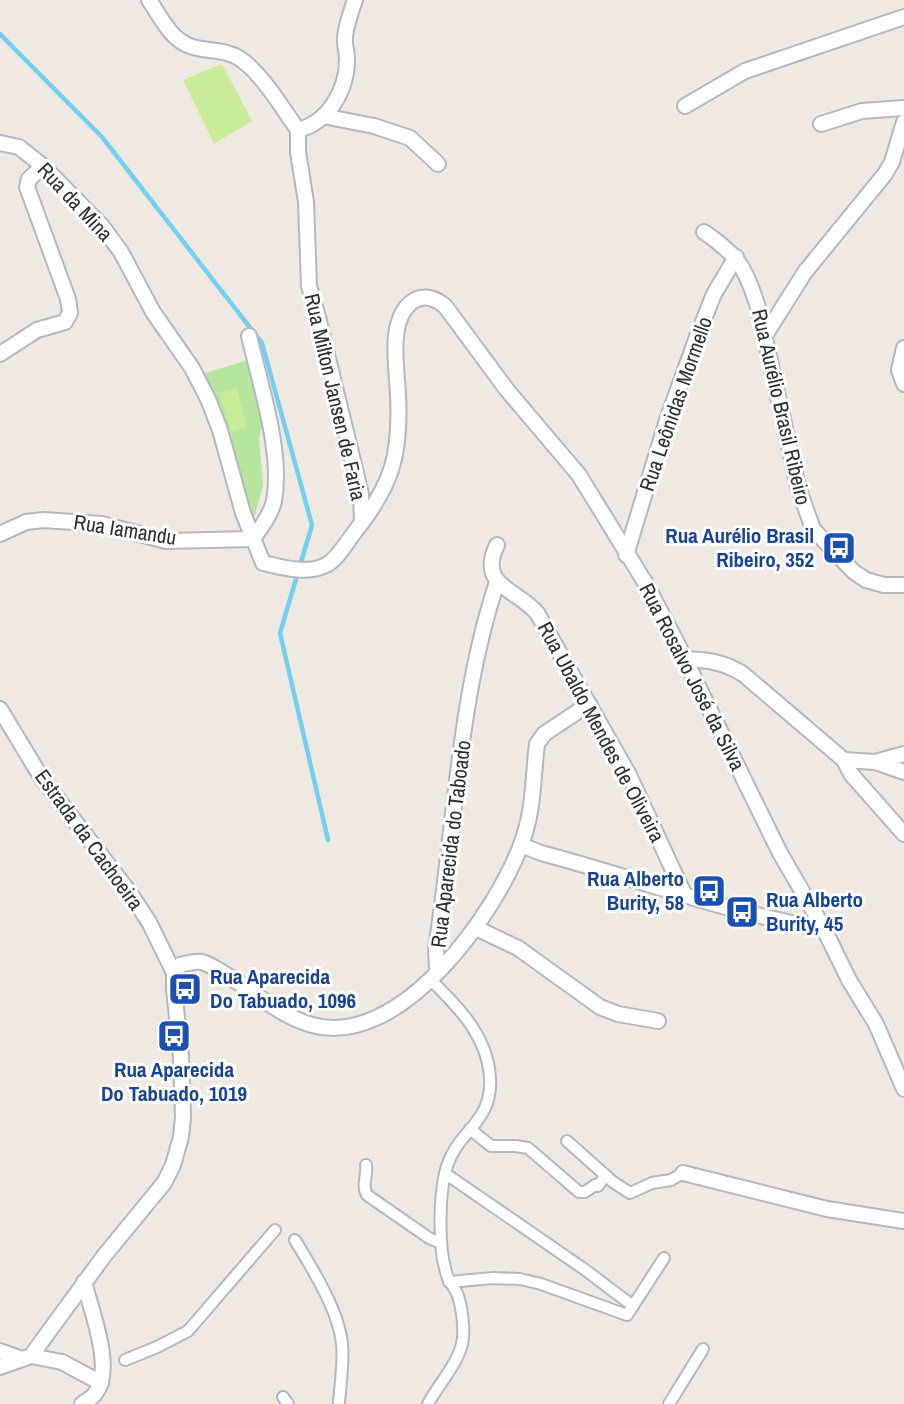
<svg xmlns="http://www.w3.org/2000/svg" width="904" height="1404" font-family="'Archivo Narrow',sans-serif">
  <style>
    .green { fill: #b6e59e }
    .pitch { fill: #c9ec9a }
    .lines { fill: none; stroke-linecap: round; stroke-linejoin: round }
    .stream { stroke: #75cff0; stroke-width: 4.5 }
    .pedestrian-casing { stroke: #b4b7c1; stroke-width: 14 }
    .minor-casing { stroke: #b4b7c1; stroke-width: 18 }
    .pedestrian { stroke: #fff; stroke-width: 10 }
    .minor { stroke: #fff; stroke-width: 14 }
    .labels { text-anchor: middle; stroke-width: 6; stroke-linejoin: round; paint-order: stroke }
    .street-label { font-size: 21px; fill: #2e2e2e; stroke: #fff }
    .transit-label { font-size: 21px; font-weight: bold; fill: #164399; stroke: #fff; text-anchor: end }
  </style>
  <rect width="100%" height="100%" fill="#efe9e1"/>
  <!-- green -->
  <path class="green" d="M 248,360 L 264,418 L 259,438 L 263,485 L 253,522 L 213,396 L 199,375 Z"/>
  <!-- pitch -->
  <g class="pitch">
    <path d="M 222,64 L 252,121 L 214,144 L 183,80 Z"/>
    <path d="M 237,388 L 247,428 L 232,432 L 219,393 Z"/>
  </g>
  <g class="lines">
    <!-- stream -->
    <path class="stream" d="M 0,34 L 102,137 L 262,343 L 312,525 L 280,633 L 328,840"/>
    <defs>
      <g id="pedestrian">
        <path d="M 470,1129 L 491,1146 L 516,1146 L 528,1148 L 579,1192 L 585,1192 L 595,1185 L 598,1186 L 605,1176"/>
        <path d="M 567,1141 L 613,1182 L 630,1193 L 652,1183 L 671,1180 L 683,1173"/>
        <path d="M 366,1165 C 368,1175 361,1185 367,1195 L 429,1238 L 441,1243"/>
        <path d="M 446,1174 L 584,1269 L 633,1306"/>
        <path d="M 295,1240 C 312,1268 339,1311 342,1344 C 344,1363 340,1385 339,1404"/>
        <path d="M 449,1282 L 493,1278 L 520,1279 L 541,1284 L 627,1315 L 664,1258"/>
        <path d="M 125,1360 L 157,1347 L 188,1331 L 275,1230"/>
        <path d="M 283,1397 L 288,1404"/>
        <path d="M 428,1404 C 438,1385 457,1365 462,1344 C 465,1331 462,1308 458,1296 C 455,1287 448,1282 446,1272 C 438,1246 439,1192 447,1166 C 459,1129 493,1123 490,1077 C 487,1035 458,1007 430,979"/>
        <path d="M 669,1404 L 703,1349"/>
      </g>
      <g id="minor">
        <path d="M 149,0 C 164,22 173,46 202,49 C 215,51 228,51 239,58 C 261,72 282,108 298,130"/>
        <path d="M 355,0 C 351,12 346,25 345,37 C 344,44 347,52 347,59 C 347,90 329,122 298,130 L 298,152 L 306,202 L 309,286 L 317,313 L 361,494 L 362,522"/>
        <path d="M 685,106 L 745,71 L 904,17"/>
        <path d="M 323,116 L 374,126 L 410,138 L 438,164"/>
        <path d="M 821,124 L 862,111 L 904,108"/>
        <path d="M 0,143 L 19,147 L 44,167 L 102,226 L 121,252 L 153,312 L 192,368 L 208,399 L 220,430 L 243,513 L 263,563 C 281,567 308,575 326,565 C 337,560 346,543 354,533 C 392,485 401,456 398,395 C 397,375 394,355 396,336 C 399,308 418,284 445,306 L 507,390 L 579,475 L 646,584 L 677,643 L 780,853 L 824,929 L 849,980 L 876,1024 L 904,1089"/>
        <path d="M 704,232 C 739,256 745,267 758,307 L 798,487 L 813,529 L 854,572 L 866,580 L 884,585 L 904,585"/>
        <path d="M 764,337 L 805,272 L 885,174 L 892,162 L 904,122"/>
        <path d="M 904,348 L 899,370 L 904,384"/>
        <path d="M 0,354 L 37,330 L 65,322 L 70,313 L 68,299 L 27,187 L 29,179 L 43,166"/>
        <path d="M 0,534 L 26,522 L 44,520 L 102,524 L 166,541 L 253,539 C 261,527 271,515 274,501 C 283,453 260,384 249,336"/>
        <path d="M 497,545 C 477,586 517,589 537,613 L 629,775 L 685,896"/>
        <path d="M 626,555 L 667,420 L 698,334 L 714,294 L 736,257"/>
        <path d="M 685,659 C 708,660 724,662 743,674 L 844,760 L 875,762 L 904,772"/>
        <path d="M 0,709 L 41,777 L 130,893 L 149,922 L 174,973"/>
        <path d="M 844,760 L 851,774 L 904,834"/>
        <path d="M 875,762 L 904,754"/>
        <path d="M 521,845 L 541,853 C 636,878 727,913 824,929"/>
        <path d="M 476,928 L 518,948 L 600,1007 L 618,1014 L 658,1021"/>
        <path d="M 437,972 L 436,948 C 455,827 458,700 497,582"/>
        <path d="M 683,1173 L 827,1209 L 904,1221"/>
        <path d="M 0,1351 L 22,1359"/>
        <path d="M 31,1356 L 62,1362 L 101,1383"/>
        <path d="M 0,1367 L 31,1356 L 104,1256 L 164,1183 L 173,1165 L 181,1137 L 183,1117 L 181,1057 L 174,989 L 174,973 L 180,965 C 187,963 195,961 202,962 C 209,964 218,970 225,974 C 253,991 280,1016 312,1025 C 401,1050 499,910 523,839 C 534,808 533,775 537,744 L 544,734 L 589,704"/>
        <path d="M 82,1404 C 86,1401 92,1398 95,1394 C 115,1370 91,1310 84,1282"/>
      </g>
    </defs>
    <!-- pedestrian casing -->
    <use href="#pedestrian" class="pedestrian-casing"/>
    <!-- minor casing -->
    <use href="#minor" class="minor-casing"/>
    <!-- pedestrian -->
    <use href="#pedestrian" class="pedestrian"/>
    <!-- minor -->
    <use href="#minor" class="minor"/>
  </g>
  <!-- icons -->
  <defs>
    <symbol id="bus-square" viewBox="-11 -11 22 22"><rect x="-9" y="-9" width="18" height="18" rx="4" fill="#1a4fb4" stroke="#fff"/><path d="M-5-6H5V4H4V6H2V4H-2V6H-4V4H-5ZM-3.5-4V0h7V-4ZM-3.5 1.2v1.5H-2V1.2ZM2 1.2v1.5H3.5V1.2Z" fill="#fff"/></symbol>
  </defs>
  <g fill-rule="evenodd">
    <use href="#bus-square" x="820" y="529" width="38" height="38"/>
    <use href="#bus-square" x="690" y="872" width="38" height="38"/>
    <use href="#bus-square" x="723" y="893" width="38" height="38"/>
    <use href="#bus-square" x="166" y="970" width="38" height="38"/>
    <use href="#bus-square" x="155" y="1017" width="38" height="38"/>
  </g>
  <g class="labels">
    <!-- street labels -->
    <g class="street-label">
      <text transform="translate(75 202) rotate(47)" y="7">Rua da Mina</text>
      <text transform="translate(335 397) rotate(77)" y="7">Rua Milton Jansen de Faria</text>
      <text transform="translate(676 404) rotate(-71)" y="7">Rua Leônidas Mormello</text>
      <text transform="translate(781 407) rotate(77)" y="7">Rua Aurélio Brasil Ribeiro</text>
      <text transform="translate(125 530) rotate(9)" y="7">Rua Iamandu</text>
      <text transform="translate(692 677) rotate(63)" y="7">Rua Rosalvo José da Silva</text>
      <text transform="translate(601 732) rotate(62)" y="7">Rua Ubaldo Mendes de Oliveira</text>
      <text transform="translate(89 840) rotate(54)" y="7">Estrada da Cachoeira</text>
      <text transform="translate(451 844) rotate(-83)" y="7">Rua Aparecida do Taboado</text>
    </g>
    <!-- transit labels -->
    <g class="transit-label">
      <text x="814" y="543">Rua Aurélio Brasil<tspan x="814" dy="24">Ribeiro, 352</tspan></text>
      <text x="684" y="886">Rua Alberto<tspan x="684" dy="24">Burity, 58</tspan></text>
      <text x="766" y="907" text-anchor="start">Rua Alberto<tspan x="766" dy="24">Burity, 45</tspan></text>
      <text x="210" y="984" text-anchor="start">Rua Aparecida<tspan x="210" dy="24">Do Tabuado, 1096</tspan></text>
      <text x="174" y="1077" text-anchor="middle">Rua Aparecida<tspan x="174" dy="24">Do Tabuado, 1019</tspan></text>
    </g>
  </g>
</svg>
